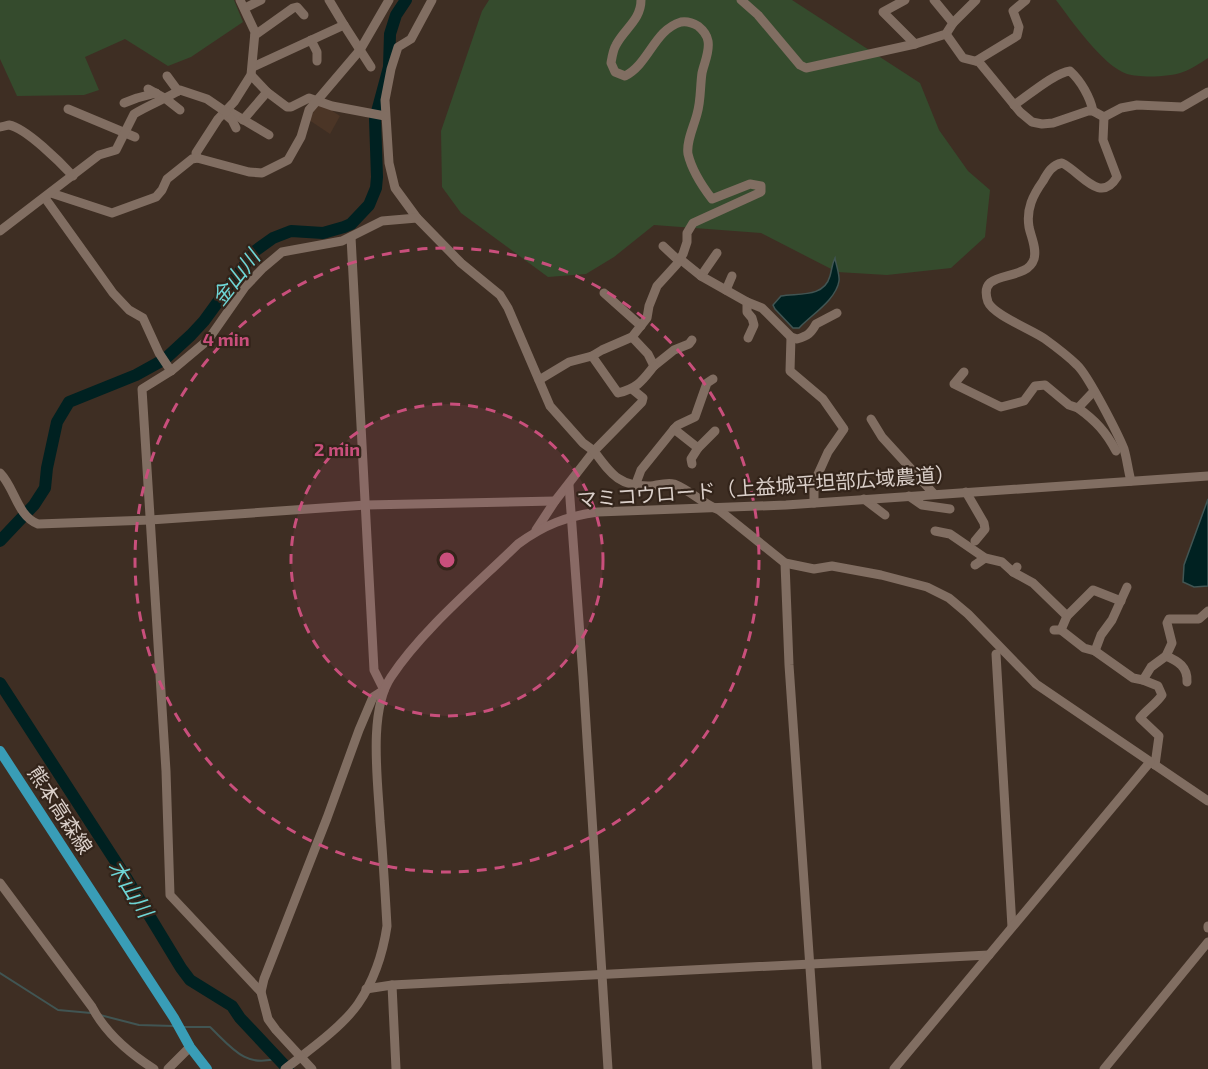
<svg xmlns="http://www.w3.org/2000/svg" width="1208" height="1069" font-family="'Exo 2','Noto Sans JP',sans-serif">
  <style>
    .built { fill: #4b3526 }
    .green { fill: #354b2d }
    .water { fill: #002121; stroke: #415553; stroke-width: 1.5 }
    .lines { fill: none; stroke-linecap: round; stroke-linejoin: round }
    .stream { stroke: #415553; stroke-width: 2 }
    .river { stroke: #002121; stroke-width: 12 }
    .minor { stroke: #816e62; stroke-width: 9 }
    .major { stroke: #399db7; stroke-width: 10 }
    .ring { fill: none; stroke: #c94f7c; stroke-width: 3; stroke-dasharray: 10 8 }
    .labels { text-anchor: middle; stroke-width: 4.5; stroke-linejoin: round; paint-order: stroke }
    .street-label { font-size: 20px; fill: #dacfc9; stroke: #33241a }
    .water-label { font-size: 21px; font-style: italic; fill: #6ed5d5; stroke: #33241a }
    .centre { fill: #c94f7c; stroke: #33241a; stroke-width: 3 }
    .ring-label { font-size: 18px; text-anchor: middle; font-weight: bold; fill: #c94f7c; stroke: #33241a; stroke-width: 4.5; stroke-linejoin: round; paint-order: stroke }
  </style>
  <rect width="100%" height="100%" fill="#3e2e23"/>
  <!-- built -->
  <path class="built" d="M 319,102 L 340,116 L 330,134 L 309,120 Z"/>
  <!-- green -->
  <g class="green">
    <path d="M 0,0 L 234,0 L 243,22 L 191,57 L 168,66 L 125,39 L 85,57 L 99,90 L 84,95 L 17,96 L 0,59 Z"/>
    <path d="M 489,0 L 792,0 L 920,83 L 939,130 L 968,171 L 990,190 L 985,237 L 951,268 L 887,275 L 837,272 L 761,233 L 654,225 L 614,257 L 586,274 L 548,277 L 461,213 L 442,187 L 441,131 L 482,11 Z"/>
    <path d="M 1056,0 L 1208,0 L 1208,58 C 1200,63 1192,69 1183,72 C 1171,77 1140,78 1127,74 C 1103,66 1071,20 1056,0 Z"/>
  </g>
  <!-- water -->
  <g class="water">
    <path d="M 835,258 C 836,265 840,275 839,281 C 836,300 811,315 799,328 L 793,328 L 775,309 L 773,305 L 781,296 C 798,293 824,298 830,276 C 832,269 832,264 835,258 Z"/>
    <path d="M 1208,499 L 1208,586 L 1194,587 L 1183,582 L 1184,565 Z"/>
  </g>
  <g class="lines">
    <!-- stream -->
    <g class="stream">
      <path d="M 0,973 L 58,1010 L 91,1013"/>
      <path d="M 100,1015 L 139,1025 L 174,1026"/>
      <path d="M 182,1027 L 210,1027 C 231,1047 246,1069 277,1058"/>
    </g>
    <!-- river -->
    <g class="river">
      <path d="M 0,541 L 34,505 L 45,488 L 47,468 L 57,422 L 69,402 L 136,375 L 165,359 L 191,335 L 204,321 L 255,251 L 273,238 L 291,231 L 323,233 L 344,227 L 351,224 L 369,205 L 376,188 L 377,177 L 375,119 L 389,67 L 390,34 L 396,15 L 406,0"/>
      <path d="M 0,683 L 127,879 L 181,968 L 190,980 L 232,1006 L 240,1018 L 288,1069"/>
    </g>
    <!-- minor -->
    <g class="minor">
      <path d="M 329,0 L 344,25"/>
      <path d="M 432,0 L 411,39 L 398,47 L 391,69 L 385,100 L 389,163 L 395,188 L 417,218 L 461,263 L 500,295 L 508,308 L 550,406 L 583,443 L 594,451 L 555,501 L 536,530"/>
      <path d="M 741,0 L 758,15 L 800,65 L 806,68 L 915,44 L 946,34 L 953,23 L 934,0"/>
      <path d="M 905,0 L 883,12 L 915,44"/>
      <path d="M 245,8 L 261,0"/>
      <path d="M 953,23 L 976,0"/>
      <path d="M 946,34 L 963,58 L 979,62 L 1020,112 L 1032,122 L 1042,124 L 1053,123 L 1088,111 L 1093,111 L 1104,117 L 1121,108 L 1137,105 L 1182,107 L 1208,92"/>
      <path d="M 255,35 L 293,8 L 297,7 L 304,15"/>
      <path d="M 311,40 L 317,52 L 317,61"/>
      <path d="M 976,61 L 1017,36 L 1019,27 L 1013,11 L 1026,0"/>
      <path d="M 253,67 L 344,25 L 371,67"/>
      <path d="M 167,76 L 178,91"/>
      <path d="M 148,89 L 166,99 L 180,110"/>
      <path d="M 267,92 L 287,107 L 291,107 L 309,98 L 332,106 L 385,116"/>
      <path d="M 124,103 L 137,98 L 156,93"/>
      <path d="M 1014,105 C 1028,96 1054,73 1070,71 C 1081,81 1090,97 1093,111"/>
      <path d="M 68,109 L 135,137"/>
      <path d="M 227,110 L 269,135"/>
      <path d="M 225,114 L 232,120 L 236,128"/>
      <path d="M 1104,117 L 1103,140 L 1117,177 C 1100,205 1081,172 1062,163 C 1052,165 1048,172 1043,181 C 1033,195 1026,209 1029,227 C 1031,237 1037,248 1034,259 C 1026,284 976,267 988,302 C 993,315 1033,330 1045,339 C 1056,347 1068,356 1077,365 C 1088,375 1118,434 1124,449 C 1127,459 1128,470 1131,481"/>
      <path d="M 243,120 L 267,92 L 251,75"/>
      <path d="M 0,127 C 2,127 8,125 9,125 C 26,128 61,163 73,176"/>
      <path d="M 197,158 L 196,153 L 218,119 L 234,102 L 251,75 L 255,32 L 240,0"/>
      <path d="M 51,193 L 112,213 L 156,197 L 162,190 L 167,179 L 192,159 L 197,158 L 249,172 L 262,173 L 288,160 L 301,137 L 309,110 L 360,50 L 389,0"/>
      <path d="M 45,198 L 113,293 L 129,310 L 143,318 L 159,353 L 171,371"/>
      <path d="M 0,231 L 99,155 L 116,150 L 134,114 C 149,105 165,99 180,90 L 207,99 L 226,112"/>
      <path d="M 663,246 L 679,261"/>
      <path d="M 680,259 L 701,276 L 717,253"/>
      <path d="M 701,276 L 747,302 L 747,312 L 752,318 L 754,325 L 748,338"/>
      <path d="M 726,290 L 732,276"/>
      <path d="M 604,293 L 641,326"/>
      <path d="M 747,302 L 762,308 L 791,337 L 797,339 C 808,336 811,333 816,324 L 837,313"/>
      <path d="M 632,337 L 648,354 L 654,366 L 674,350 L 689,344 L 692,340"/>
      <path d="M 791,337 L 790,371 L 823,399 L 844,429 L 828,452 L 814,483 L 814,503"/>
      <path d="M 592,356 L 618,393 C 638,388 642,381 654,366"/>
      <path d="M 964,372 L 954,384 L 1001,407 L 1024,401 L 1035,386 L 1045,385 L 1069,405 L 1078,408 L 1094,391"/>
      <path d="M 539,380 L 569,362 L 592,356 L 602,350 L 632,337 L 647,318 L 649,306 L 657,286 L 677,264 L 683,254 L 687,242 L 687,233 L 693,223 L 761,192 L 761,186 L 750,184 L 712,199 C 702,186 692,171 688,154 C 686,142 694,126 697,114 C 701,101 700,87 702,73 C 704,63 710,52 708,41 C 707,35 703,30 698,26 C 693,23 687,21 681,22 C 654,30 649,64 625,76 L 615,72 L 611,63 C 612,57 613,50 616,45 C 624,29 641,20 641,0"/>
      <path d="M 632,389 L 643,398 L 642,402 L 594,451 C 611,474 619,487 651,486 C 658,485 667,482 674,484 C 690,490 703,504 719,510 L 785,563 L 814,569 L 832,566 L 881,575 L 927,587 L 949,598 L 968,614 L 1036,684 L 1208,801"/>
      <path d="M 1078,408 C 1096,421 1106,432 1116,451"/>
      <path d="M 871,419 L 882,437 L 934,494"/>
      <path d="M 674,429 L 678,425 L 695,417 L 707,383 L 713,379"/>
      <path d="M 692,464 L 691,459 L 698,448"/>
      <path d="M 0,473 C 15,488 17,516 38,524 L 150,520 L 366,505 L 555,501"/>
      <path d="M 569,485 L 583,676 L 608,1069"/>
      <path d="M 635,486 L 641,470 L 674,429 L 698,448 L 715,431"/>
      <path d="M 966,492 L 984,523 L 985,529 L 975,541"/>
      <path d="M 909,496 L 922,505 L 950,509"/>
      <path d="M 864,499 L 885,515"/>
      <path d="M 935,531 L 950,534 L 985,558 L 1002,562 L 1013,572 L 1017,567"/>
      <path d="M 785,563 L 789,665 L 817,1069"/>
      <path d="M 975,565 L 985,558"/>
      <path d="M 1013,572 L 1033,583 L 1067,616"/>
      <path d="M 1054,630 L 1061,630 L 1084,648 L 1095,651 L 1133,678 L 1143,680"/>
      <path d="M 1061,630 L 1067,616 L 1093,590 L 1121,601"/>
      <path d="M 1095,651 L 1101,635 L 1112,620 L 1127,587"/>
      <path d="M 996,654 L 1012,927"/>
      <path d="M 1166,656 C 1178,661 1188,667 1187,682"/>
      <path d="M 1155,765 L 1159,736 L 1140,718 C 1147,709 1156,704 1162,695 L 1158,686 L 1143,680 L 1151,667 L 1166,656 L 1172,643 L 1167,623 L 1169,619 L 1199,619 L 1208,611"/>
      <path d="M 0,883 L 92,1007 C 106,1034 129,1053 154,1069"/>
      <path d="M 1208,926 L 1208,928"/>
      <path d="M 392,985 L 396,1069"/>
      <path d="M 366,989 L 392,985 L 989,955"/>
      <path d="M 261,992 L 264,979 L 327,818 L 359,730 L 373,697 L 384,690 L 374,670 L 351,237"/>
      <path d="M 168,1069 L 190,1047"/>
      <path d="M 285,1069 C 308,1051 341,1028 358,1004 C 373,982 383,953 387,926 C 385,891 383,856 380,821 C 378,782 368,711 391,677 C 422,630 477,584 518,544 C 544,525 567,516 598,512 L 786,505 L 1208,476"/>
      <path d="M 312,1069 L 276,1030 L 268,1019 L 261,992 L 170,895 L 166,771 L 142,389 L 171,371 L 208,340 L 245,287 L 263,268 L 282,252 L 342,241 L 382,221 L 417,218"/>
      <path d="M 894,1069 L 1150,762"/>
      <path d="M 1104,1069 L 1208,942"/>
    </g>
    <!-- major -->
    <path class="major" d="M 0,751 L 174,1018 L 190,1047 L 207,1069"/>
  </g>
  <!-- distance rings -->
  <circle cx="447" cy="560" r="156" fill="#c94f7c" fill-opacity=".12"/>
  <g class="ring">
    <circle cx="447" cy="560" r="156"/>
    <circle cx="447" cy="560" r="312"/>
  </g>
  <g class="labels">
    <!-- street labels -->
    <g class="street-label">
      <text transform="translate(766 487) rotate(-4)" y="7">マミコウロード（上益城平坦部広域農道）</text>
      <text transform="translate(60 810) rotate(57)" y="7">熊本高森線</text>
    </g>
    <!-- water labels -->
    <g class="water-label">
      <text transform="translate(236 278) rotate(-52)" y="7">金山川</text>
      <text transform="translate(130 889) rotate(58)" y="7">木山川</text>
    </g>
  </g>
  <circle cx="447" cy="560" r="9" class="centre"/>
  <g class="ring-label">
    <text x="226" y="346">4 min</text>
    <text x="337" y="456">2 min</text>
  </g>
</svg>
